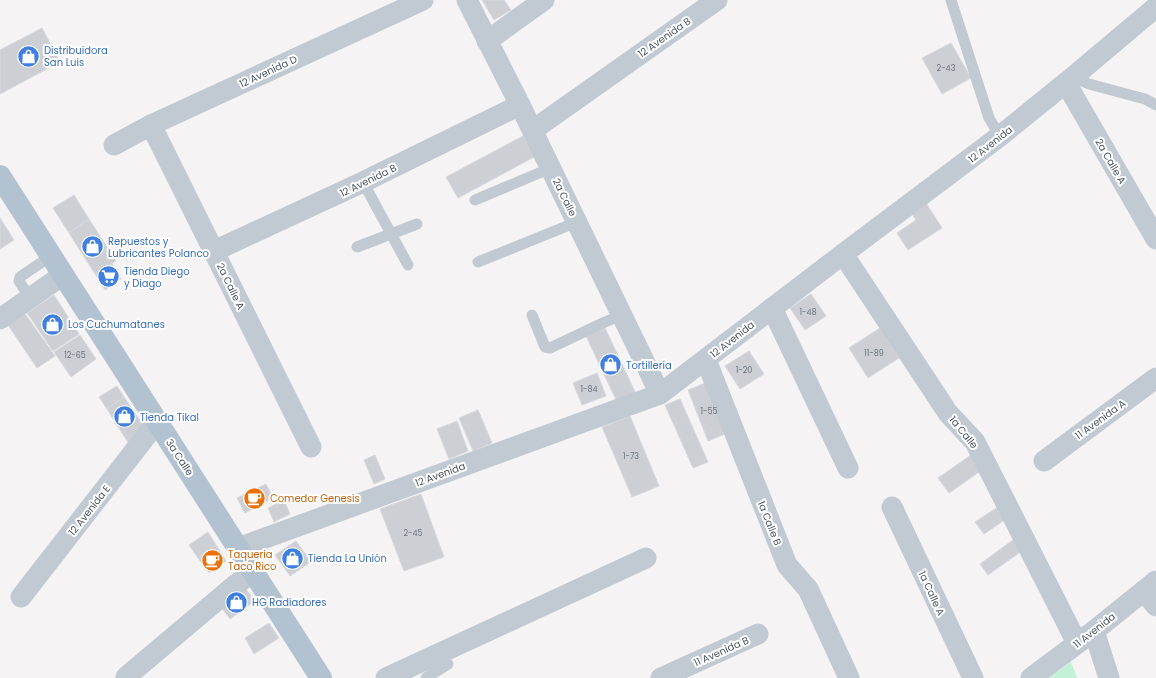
<svg xmlns="http://www.w3.org/2000/svg" width="1156" height="678" font-family="Poppins,sans-serif">
  <style>
    .green { fill: #c3f1d5 }
    .building { fill: #cdcfd5; stroke: #d7d9de }
    .lines { fill: none; stroke-linecap: round; stroke-linejoin: round }
    .lane { stroke: #c1cad2; stroke-width: 11 }
    .street { stroke: #c1cad2; stroke-width: 21 }
    .primary { stroke: #b3c2d1; stroke-width: 22 }
    .labels { text-anchor: middle; stroke-width: 4; stroke-linejoin: round; paint-order: stroke }
    .number-label { font-size: 8px; fill: #6b747e }
    .street-label { font-size: 10px; fill: #4a5661; stroke: #fff }
    .shop-label { font-size: 10px; fill: #366cbe; stroke: #fff; text-anchor: start }
    .food-label { font-size: 10px; fill: #c56008; stroke: #fff; text-anchor: start }
  </style>
  <rect width="100%" height="100%" fill="#f5f3f3"/>
  <!-- green -->
  <path class="green" d="M 1071,662 L 1077,678 L 1049,678 Z"/>
  <!-- building -->
  <g class="building">
    <path d="M 482,0 L 504,0 L 511,10 L 494,20 Z"/>
    <path d="M 42,28 L 60,62 L 0,94 L 0,50 Z"/>
    <path d="M 951,43 L 971,78 L 942,94 L 922,58 Z"/>
    <path d="M 523,136 L 534,157 L 458,198 L 446,177 Z"/>
    <path d="M 74,195 L 89,219 L 69,233 L 53,208 Z"/>
    <path d="M 924,200 L 942,228 L 908,250 L 897,233 L 916,220 L 909,209 Z"/>
    <path d="M 0,218 L 14,240 L 0,249 Z"/>
    <path d="M 89,219 L 116,261 L 95,274 L 69,233 Z"/>
    <path d="M 112,264 L 121,279 L 105,290 L 95,274 Z"/>
    <path d="M 811,294 L 826,316 L 805,330 L 790,308 Z"/>
    <path d="M 54,295 L 79,334 L 53,351 L 27,313 Z"/>
    <path d="M 25,314 L 55,356 L 37,368 L 8,325 Z"/>
    <path d="M 605,328 L 636,394 L 617,402 L 586,336 Z"/>
    <path d="M 880,328 L 899,358 L 868,378 L 849,348 Z"/>
    <path d="M 80,335 L 96,359 L 71,377 L 54,352 Z"/>
    <path d="M 749,351 L 764,374 L 740,389 L 725,366 Z"/>
    <path d="M 597,373 L 606,396 L 582,405 L 573,383 Z"/>
    <path d="M 710,381 L 730,432 L 708,441 L 688,390 Z"/>
    <path d="M 117,386 L 124,397 L 107,409 L 99,397 Z"/>
    <path d="M 124,397 L 143,425 L 129,444 L 107,409 Z"/>
    <path d="M 680,399 L 708,462 L 693,468 L 665,405 Z"/>
    <path d="M 478,410 L 492,443 L 473,451 L 459,418 Z"/>
    <path d="M 630,416 L 659,486 L 632,497 L 602,427 Z"/>
    <path d="M 457,421 L 468,451 L 449,459 L 437,429 Z"/>
    <path d="M 375,455 L 385,479 L 374,484 L 364,460 Z"/>
    <path d="M 971,455 L 982,470 L 949,493 L 938,478 Z"/>
    <path d="M 266,484 L 273,498 L 245,513 L 237,498 Z"/>
    <path d="M 421,494 L 444,557 L 404,571 L 380,509 Z"/>
    <path d="M 284,500 L 290,514 L 274,522 L 268,508 Z"/>
    <path d="M 1001,505 L 1009,517 L 984,534 L 975,522 Z"/>
    <path d="M 208,532 L 216,545 L 198,558 L 189,545 Z"/>
    <path d="M 1017,537 L 1026,548 L 988,575 L 980,564 Z"/>
    <path d="M 296,541 L 311,562 L 290,576 L 275,555 Z"/>
    <path d="M 216,545 L 226,561 L 209,573 L 198,558 Z"/>
    <path d="M 243,585 L 255,601 L 230,619 L 218,603 Z"/>
    <path d="M 269,623 L 279,638 L 254,654 L 245,638 Z"/>
  </g>
  <g class="lines">
    <!-- lane -->
    <g class="lane">
      <path d="M 951,0 L 989,118 L 1000,136"/>
      <path d="M 1073,77 L 1089,84 L 1145,99 L 1156,105"/>
      <path d="M 363,182 L 408,265"/>
      <path d="M 475,200 L 551,168"/>
      <path d="M 357,247 L 417,224"/>
      <path d="M 478,262 L 577,222"/>
      <path d="M 30,298 L 19,281 L 20,277 L 51,256"/>
      <path d="M 532,315 L 545,347 L 550,348 L 605,322 L 622,315"/>
      <path d="M 426,678 L 448,664"/>
    </g>
    <!-- street -->
    <g class="street">
      <path d="M 467,0 L 520,105 L 660,394"/>
      <path d="M 487,41 L 544,0"/>
      <path d="M 1066,83 L 1156,239"/>
      <path d="M 151,125 L 311,447"/>
      <path d="M 533,130 L 717,0"/>
      <path d="M 114,145 L 151,125 L 423,0"/>
      <path d="M 214,251 L 363,182 L 520,105"/>
      <path d="M 843,254 L 948,413 L 975,442 L 1077,643"/>
      <path d="M 772,308 L 848,468"/>
      <path d="M 0,319 L 63,275"/>
      <path d="M 706,360 L 787,565 L 808,589 L 849,678"/>
      <path d="M 1044,461 L 1156,378"/>
      <path d="M 892,507 L 973,678"/>
      <path d="M 238,548 L 660,394 L 843,254 L 1000,136 L 1073,77 L 1156,7"/>
      <path d="M 1144,591 L 1156,606"/>
      <path d="M 21,597 L 157,422"/>
      <path d="M 1094,631 L 1109,678"/>
      <path d="M 126,677 L 234,586 L 253,572"/>
      <path d="M 386,678 L 646,558"/>
      <path d="M 661,678 L 758,634"/>
      <path d="M 1031,678 L 1094,631 L 1156,581"/>
    </g>
    <!-- primary -->
    <path class="primary" d="M 0,176 L 321,678"/>
  </g>
  <!-- icons -->
  <defs>
    <symbol id="shop-disc" viewBox="-11 -11 22 22"><circle r="9.5" fill="#3f7fe0" stroke="#fff"/><path d="M-5-2.5h2.3a2.7 3.5 0 0 1 5.4 0H5L5.5 6h-11ZM-1.5-2.5h3a1.5 2.3 0 0 0-3 0Z" fill="#fff"/></symbol>
    <symbol id="supermarket-disc" viewBox="-11 -11 22 22"><circle r="9.5" fill="#3f7fe0" stroke="#fff"/><path d="M-6-5.5h2.5l.6 2H6L4.5 2H-2.5L-4.4-4H-6ZM-1.5 3.2a1.3 1.3 0 1 0 .1 0ZM3 3.2a1.3 1.3 0 1 0 .1 0Z" fill="#fff"/></symbol>
    <symbol id="cafe-disc" viewBox="-11 -11 22 22"><circle r="9.5" fill="#e8710a" stroke="#fff"/><path d="M-5.5-4.5H6V0H3Q3 3.5 0 3.5H-2.5Q-5.5 3.5-5.5 0ZM3-3.2v2h1.7v-2ZM-6 4.5H4V6H-6Z" fill="#fff"/></symbol>
  </defs>
  <g fill-rule="evenodd">
    <use href="#shop-disc" x="16" y="44" width="25" height="25"/>
    <use href="#shop-disc" x="80" y="234" width="25" height="25"/>
    <use href="#supermarket-disc" x="96" y="264" width="25" height="25"/>
    <use href="#shop-disc" x="40" y="312" width="25" height="25"/>
    <use href="#shop-disc" x="598" y="352" width="25" height="25"/>
    <use href="#shop-disc" x="112" y="404" width="25" height="25"/>
    <use href="#cafe-disc" x="242" y="486" width="25" height="25"/>
    <use href="#shop-disc" x="280" y="546" width="25" height="25"/>
    <use href="#cafe-disc" x="200" y="548" width="25" height="25"/>
    <use href="#shop-disc" x="224" y="590" width="25" height="25"/>
  </g>
  <g class="labels">
    <!-- number labels -->
    <g class="number-label">
      <text x="946" y="71">2-43</text>
      <text x="808" y="315">1-48</text>
      <text x="874" y="356">11-89</text>
      <text x="75" y="358">12-65</text>
      <text x="744" y="373">1-20</text>
      <text x="589" y="392">1-84</text>
      <text x="709" y="414">1-55</text>
      <text x="631" y="459">1-73</text>
      <text x="413" y="536">2-45</text>
    </g>
    <!-- street labels -->
    <g class="street-label">
      <text transform="translate(664 37) rotate(-35)" y="4">12 Avenida B</text>
      <text transform="translate(268 71) rotate(-25)" y="4">12 Avenida D</text>
      <text transform="translate(990 144) rotate(-38)" y="4">12 Avenida</text>
      <text transform="translate(1111 161) rotate(60)" y="4">2a Calle A</text>
      <text transform="translate(368 180) rotate(-26)" y="4">12 Avenida B</text>
      <text transform="translate(565 197) rotate(64)" y="4">2a Calle</text>
      <text transform="translate(231 286) rotate(64)" y="4">2a Calle A</text>
      <text transform="translate(732 339) rotate(-38)" y="4">12 Avenida</text>
      <text transform="translate(1100 419) rotate(-36)" y="4">11 Avenida A</text>
      <text transform="translate(964 432) rotate(51)" y="4">1a Calle</text>
      <text transform="translate(180 457) rotate(57)" y="4">3a Calle</text>
      <text transform="translate(440 474) rotate(-20)" y="4">12 Avenida</text>
      <text transform="translate(89 510) rotate(-52)" y="4">12 Avenida E</text>
      <text transform="translate(770 523) rotate(68)" y="4">1a Calle B</text>
      <text transform="translate(932 593) rotate(65)" y="4">1a Calle A</text>
      <text transform="translate(1094 630) rotate(-38)" y="4">11 Avenida</text>
      <text transform="translate(721 651) rotate(-24)" y="4">11 Avenida B</text>
    </g>
    <!-- shop labels -->
    <g class="shop-label">
      <text x="44" y="54">Distribuidora<tspan x="44" dy="12">San Luis</tspan></text>
      <text x="108" y="245">Repuestos y<tspan x="108" dy="12">Lubricantes Polanco</tspan></text>
      <text x="124" y="275">Tienda Diego<tspan x="124" dy="12">y Diago</tspan></text>
      <text x="68" y="328">Los Cuchumatanes</text>
      <text x="626" y="369">Tortillería</text>
      <text x="140" y="421">Tienda Tikal</text>
      <text x="308" y="562">Tienda La Unión</text>
      <text x="252" y="606">HG Radiadores</text>
    </g>
    <!-- food labels -->
    <g class="food-label">
      <text x="270" y="502">Comedor Genesis</text>
      <text x="228" y="558">Taqueria<tspan x="228" dy="12">Taco Rico</tspan></text>
    </g>
  </g>
</svg>
